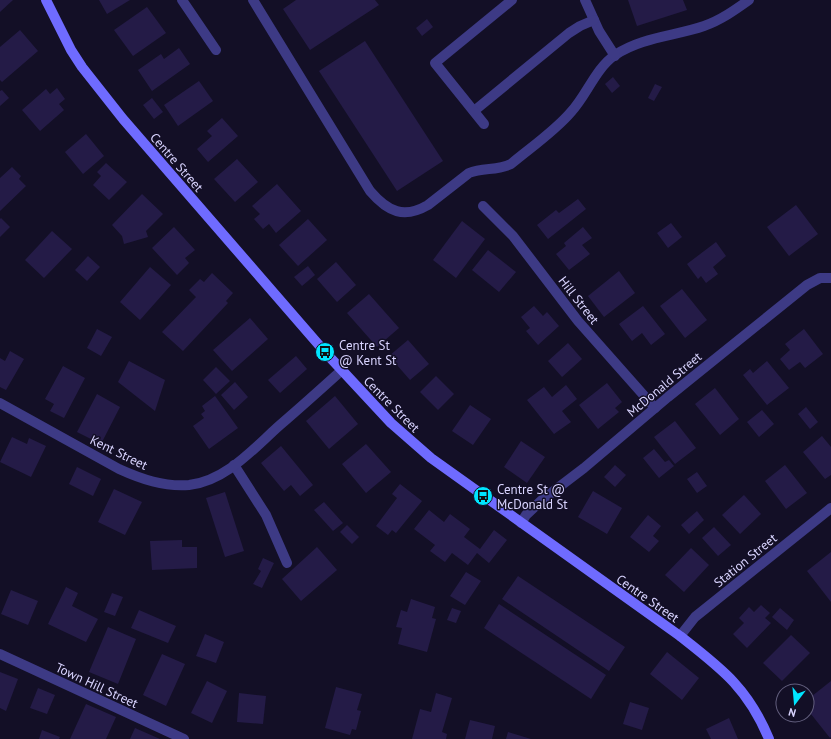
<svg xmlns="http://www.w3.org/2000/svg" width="831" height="739" font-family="'PT Sans',sans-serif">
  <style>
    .building { fill: #241b47 }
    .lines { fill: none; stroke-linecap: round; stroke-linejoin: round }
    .service { stroke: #3d3a85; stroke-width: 10 }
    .minor { stroke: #3d3a85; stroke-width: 10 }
    .secondary { stroke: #6f6bff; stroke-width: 10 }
    .labels { text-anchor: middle; stroke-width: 3; stroke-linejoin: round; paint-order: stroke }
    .street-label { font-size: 13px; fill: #d9d4ff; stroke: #130f26 }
    .poi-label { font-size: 13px; fill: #d9d4ff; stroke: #130f26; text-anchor: start }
  </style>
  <rect width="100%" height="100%" fill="#130f26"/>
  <!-- building -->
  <g class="building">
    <path d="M 0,0 L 13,0 L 0,12 Z"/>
    <path d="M 99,0 L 130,0 L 107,14 Z"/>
    <path d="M 296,0 L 375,0 L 379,5 L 310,50 L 283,9 Z"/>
    <path d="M 628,0 L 683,0 L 687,10 L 637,26 Z"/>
    <path d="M 147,7 L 166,33 L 133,56 L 114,30 Z"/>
    <path d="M 427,19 L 433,27 L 422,36 L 416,28 Z"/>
    <path d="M 20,30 L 38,51 L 2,82 L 0,80 L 0,47 Z"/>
    <path d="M 365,41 L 443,161 L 397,191 L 319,71 Z"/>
    <path d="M 179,48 L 190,64 L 152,91 L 138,70 L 161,54 L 164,59 Z"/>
    <path d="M 613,77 L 620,86 L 612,93 L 605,84 Z"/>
    <path d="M 199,81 L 213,101 L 178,126 L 164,105 Z"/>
    <path d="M 655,84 L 662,87 L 654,101 L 648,98 Z"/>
    <path d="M 57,88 L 65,99 L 59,104 L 64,110 L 40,131 L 22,110 L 46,89 L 50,94 Z"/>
    <path d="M 2,90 L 9,98 L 0,106 L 0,91 Z"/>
    <path d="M 152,98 L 163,112 L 154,119 L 143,105 Z"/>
    <path d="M 222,118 L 238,136 L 208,162 L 197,149 L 212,136 L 207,131 Z"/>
    <path d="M 86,134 L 104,156 L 83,174 L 65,152 Z"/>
    <path d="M 237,159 L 258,182 L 235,202 L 214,179 Z"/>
    <path d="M 106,163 L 127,182 L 109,200 L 93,185 L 101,176 L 97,172 Z"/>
    <path d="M 12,167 L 21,176 L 19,179 L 26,186 L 0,211 L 0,178 Z"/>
    <path d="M 277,184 L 301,211 L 276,233 L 269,224 L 263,229 L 254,219 L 260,214 L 252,206 Z"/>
    <path d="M 142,194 L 163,214 L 146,231 L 148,237 L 124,244 L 122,236 L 112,225 Z"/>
    <path d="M 578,199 L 586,209 L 548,239 L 537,225 L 556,210 L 559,213 Z"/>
    <path d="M 796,205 L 818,234 L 789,256 L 767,227 Z"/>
    <path d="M 1,218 L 10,227 L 0,237 L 0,219 Z"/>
    <path d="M 308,219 L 327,240 L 298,266 L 279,245 Z"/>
    <path d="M 462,221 L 485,239 L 456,278 L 433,260 Z"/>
    <path d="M 671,223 L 682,237 L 668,248 L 657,233 Z"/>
    <path d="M 174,227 L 195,250 L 185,258 L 189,263 L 177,275 L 152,248 Z"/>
    <path d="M 583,227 L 592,238 L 582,245 L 590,254 L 569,270 L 556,254 L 566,246 L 564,243 Z"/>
    <path d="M 52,231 L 72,249 L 44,278 L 25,260 Z"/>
    <path d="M 716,242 L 726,256 L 713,267 L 718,274 L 706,283 L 701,276 L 698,279 L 687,264 Z"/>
    <path d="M 488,250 L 516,272 L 499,292 L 472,270 Z"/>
    <path d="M 88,256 L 100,267 L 87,281 L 75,270 Z"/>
    <path d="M 336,262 L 356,285 L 337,302 L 317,279 Z"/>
    <path d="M 308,266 L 315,275 L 302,286 L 294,277 Z"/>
    <path d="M 150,267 L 171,285 L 140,320 L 120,302 Z"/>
    <path d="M 619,271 L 635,293 L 604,317 L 588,296 Z"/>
    <path d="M 212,273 L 233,293 L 226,301 L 228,303 L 183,351 L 162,332 L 196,297 L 189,290 L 200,279 L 204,282 Z"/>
    <path d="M 682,289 L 707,320 L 685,338 L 660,306 Z"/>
    <path d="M 369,294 L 399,328 L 377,347 L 347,313 Z"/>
    <path d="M 534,306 L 543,316 L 547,312 L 559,326 L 538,345 L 526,331 L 530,328 L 521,317 Z"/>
    <path d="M 643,306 L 665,334 L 651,345 L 642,333 L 632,341 L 619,324 Z"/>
    <path d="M 250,318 L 268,339 L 232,371 L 213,350 Z"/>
    <path d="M 97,329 L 112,337 L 101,356 L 87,348 Z"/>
    <path d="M 804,329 L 823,354 L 805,368 L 800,362 L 789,370 L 780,359 L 790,350 L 785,344 Z"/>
    <path d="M 408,340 L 429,364 L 410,380 L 389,356 Z"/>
    <path d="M 568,343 L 582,359 L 562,377 L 548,361 Z"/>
    <path d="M 10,351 L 24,359 L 6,390 L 0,387 L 0,358 L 5,361 Z"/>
    <path d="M 296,356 L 307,369 L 280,393 L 268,380 Z"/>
    <path d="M 129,361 L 165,380 L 155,411 L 118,382 Z"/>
    <path d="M 767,361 L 789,388 L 767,405 L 743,375 L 750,369 L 753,373 Z"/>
    <path d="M 63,366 L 85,378 L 64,418 L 50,411 L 54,404 L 45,399 Z"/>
    <path d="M 216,367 L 230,381 L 216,394 L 203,380 Z"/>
    <path d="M 436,376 L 454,394 L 438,410 L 420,392 Z"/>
    <path d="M 235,382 L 248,397 L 234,410 L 221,395 Z"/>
    <path d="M 607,383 L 622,402 L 615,408 L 619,412 L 598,429 L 579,405 Z"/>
    <path d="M 566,385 L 577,399 L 562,411 L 571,422 L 554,434 L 527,400 L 544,387 L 552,397 Z"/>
    <path d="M 715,388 L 739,419 L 720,435 L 695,404 Z"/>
    <path d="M 97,394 L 120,407 L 101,444 L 77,432 Z"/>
    <path d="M 215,396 L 238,428 L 209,449 L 193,426 L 204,418 L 201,414 L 205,411 L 202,406 Z"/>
    <path d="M 335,396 L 358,424 L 329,449 L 306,421 Z"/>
    <path d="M 470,405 L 491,419 L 473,445 L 452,431 Z"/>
    <path d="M 806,407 L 818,422 L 810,429 L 798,414 Z"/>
    <path d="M 762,410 L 774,424 L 759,437 L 747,422 Z"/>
    <path d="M 675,421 L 696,448 L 675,464 L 654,437 Z"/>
    <path d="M 822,436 L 831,447 L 831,475 L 825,479 L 803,452 Z"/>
    <path d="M 12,437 L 27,444 L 29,438 L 46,446 L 31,477 L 0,462 Z"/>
    <path d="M 521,441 L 545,457 L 527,483 L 504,467 Z"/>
    <path d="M 366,444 L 391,472 L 366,493 L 342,464 Z"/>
    <path d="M 281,446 L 313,485 L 300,496 L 291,485 L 284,491 L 261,463 Z"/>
    <path d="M 654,449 L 665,462 L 669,460 L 674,466 L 659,478 L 643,458 Z"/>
    <path d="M 615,465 L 626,475 L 615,487 L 604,477 Z"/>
    <path d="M 785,465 L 807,493 L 786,509 L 765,481 Z"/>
    <path d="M 77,467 L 101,479 L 93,496 L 69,484 Z"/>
    <path d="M 697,472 L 707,486 L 697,493 L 687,479 Z"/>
    <path d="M 400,484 L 422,501 L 396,533 L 392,530 L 388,535 L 376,526 L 397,498 L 392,494 Z"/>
    <path d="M 114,489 L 142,502 L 125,535 L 98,522 Z"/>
    <path d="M 593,491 L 622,508 L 607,534 L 578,517 Z"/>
    <path d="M 225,492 L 244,551 L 225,557 L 206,498 Z"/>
    <path d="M 744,495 L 761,514 L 740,534 L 722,515 Z"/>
    <path d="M 324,502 L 343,523 L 333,531 L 314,510 Z"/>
    <path d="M 429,510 L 444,522 L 450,514 L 470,529 L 464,537 L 480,549 L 494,530 L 507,540 L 489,563 L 477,553 L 468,565 L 452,553 L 445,562 L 430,551 L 435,545 L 414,529 Z"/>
    <path d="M 697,511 L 704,520 L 689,534 L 681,525 Z"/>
    <path d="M 648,515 L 661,526 L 653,536 L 659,541 L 649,552 L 630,537 Z"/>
    <path d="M 347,525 L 359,537 L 352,544 L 340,532 Z"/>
    <path d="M 714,527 L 731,545 L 718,556 L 702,538 Z"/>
    <path d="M 182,540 L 182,547 L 197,547 L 197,568 L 152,570 L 150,541 Z"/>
    <path d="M 317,547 L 337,570 L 301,601 L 282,579 Z"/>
    <path d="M 691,548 L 709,565 L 684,592 L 665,575 Z"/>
    <path d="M 831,552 L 831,602 L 807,571 Z"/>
    <path d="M 263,558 L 274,563 L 262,588 L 253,584 L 261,571 L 258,569 Z"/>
    <path d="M 466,572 L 481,581 L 465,605 L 450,596 Z"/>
    <path d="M 518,576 L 625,647 L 609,671 L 502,599 Z"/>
    <path d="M 66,587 L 78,593 L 72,606 L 98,619 L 86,642 L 48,624 Z"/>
    <path d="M 11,590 L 38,601 L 28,625 L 1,614 Z"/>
    <path d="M 112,593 L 123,597 L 115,616 L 104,612 Z"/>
    <path d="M 411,599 L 435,607 L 432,618 L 436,619 L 427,652 L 398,644 L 402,628 L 396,627 L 401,610 L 407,612 Z"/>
    <path d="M 499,604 L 606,675 L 591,699 L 484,628 Z"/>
    <path d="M 761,605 L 770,613 L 765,618 L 771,623 L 747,648 L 733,634 L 744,623 L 739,618 L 749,607 L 754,612 Z"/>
    <path d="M 452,608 L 461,611 L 456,623 L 447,620 Z"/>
    <path d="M 780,608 L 794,620 L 787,630 L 772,617 Z"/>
    <path d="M 139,610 L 176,626 L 168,643 L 131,628 Z"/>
    <path d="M 108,627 L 136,639 L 118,684 L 89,672 Z"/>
    <path d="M 205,634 L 224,642 L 216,663 L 196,656 Z"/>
    <path d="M 791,635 L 810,653 L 782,681 L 763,663 Z"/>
    <path d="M 667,652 L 699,678 L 682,700 L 650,674 Z"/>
    <path d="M 162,654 L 185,664 L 166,706 L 143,695 Z"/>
    <path d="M 0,672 L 18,679 L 6,711 L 0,708 Z"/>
    <path d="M 207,681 L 227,691 L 212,723 L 191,713 Z"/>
    <path d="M 831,681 L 831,737 L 830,738 L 807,709 L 807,700 Z"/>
    <path d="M 336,687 L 362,694 L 357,710 L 361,711 L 356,730 L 352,729 L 350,735 L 325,728 Z"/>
    <path d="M 38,688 L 55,695 L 47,714 L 30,708 Z"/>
    <path d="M 239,693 L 266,696 L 263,724 L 237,722 Z"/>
    <path d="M 436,693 L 452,698 L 442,732 L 447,734 L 446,739 L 412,739 L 420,709 L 431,712 Z"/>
    <path d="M 630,702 L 649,708 L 642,730 L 623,724 Z"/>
    <path d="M 86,704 L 116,717 L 106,739 L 70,739 Z"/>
    <path d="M 729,718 L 738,739 L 711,739 L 706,729 Z"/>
    <path d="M 470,720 L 495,726 L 492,739 L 465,739 Z"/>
    <path d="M 135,728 L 160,739 L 130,739 Z"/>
    <path d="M 42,730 L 60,737 L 59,739 L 39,739 Z"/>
    <path d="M 508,732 L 531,739 L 506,739 Z"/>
  </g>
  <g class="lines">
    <!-- service -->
    <g class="service">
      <path d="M 182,0 L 216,50"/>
      <path d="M 253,0 L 370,191 C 388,212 404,219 428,205 L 469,173 C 483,167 497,171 511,164 C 530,148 555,131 571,112 C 587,95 595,69 615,55 C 642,37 675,36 704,26 C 721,20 735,10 749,0"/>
      <path d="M 585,0 L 599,31 L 615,56"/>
      <path d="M 474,111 L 569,33 L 580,26 L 594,20"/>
      <path d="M 484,124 L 435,63 L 512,0"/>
      <path d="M 234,465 L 266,515 L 287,563"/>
    </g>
    <!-- minor -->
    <g class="minor">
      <path d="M 483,206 L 513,236 L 578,321 L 655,408"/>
      <path d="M 0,403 L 119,469 C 141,479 164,487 189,485 C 226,481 254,448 280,425 C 301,407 321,389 342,370"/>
      <path d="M 521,523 L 526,515 L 542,500 L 584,468 L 668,397 L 807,285 L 820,278 L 831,278"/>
      <path d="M 680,636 L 695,617 L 831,508"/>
      <path d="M 0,654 L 184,739"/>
    </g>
    <!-- secondary -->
    <path class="secondary" d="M 46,0 L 71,50 L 82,67 L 123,119 L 325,352 L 391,423 L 431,458 L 680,636 C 722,669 748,688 769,739"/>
  </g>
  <!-- icons -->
  <defs>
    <symbol id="bus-disc" viewBox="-11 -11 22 22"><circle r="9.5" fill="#00e5ff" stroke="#130f26"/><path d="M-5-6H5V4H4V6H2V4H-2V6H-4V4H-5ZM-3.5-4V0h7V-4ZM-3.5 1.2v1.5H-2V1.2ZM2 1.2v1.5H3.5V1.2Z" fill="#111"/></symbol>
  </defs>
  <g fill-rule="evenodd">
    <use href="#bus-disc" x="314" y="341" width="22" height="22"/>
    <use href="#bus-disc" x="472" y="485" width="22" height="22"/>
  </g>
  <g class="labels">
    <!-- street labels -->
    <g class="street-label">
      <text transform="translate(177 162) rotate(49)" y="5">Centre Street</text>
      <text transform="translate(579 300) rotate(52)" y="5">Hill Street</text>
      <text transform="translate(664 384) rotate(-40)" y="5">McDonald Street</text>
      <text transform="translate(392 404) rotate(45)" y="5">Centre Street</text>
      <text transform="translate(119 452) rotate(26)" y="5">Kent Street</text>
      <text transform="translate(745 560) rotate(-39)" y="5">Station Street</text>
      <text transform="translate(648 598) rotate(35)" y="5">Centre Street</text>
      <text transform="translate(97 685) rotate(25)" y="5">Town Hill Street</text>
    </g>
    <!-- poi labels -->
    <g class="poi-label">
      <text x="339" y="350">Centre St<tspan x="339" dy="15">@ Kent St</tspan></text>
      <text x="497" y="494">Centre St @<tspan x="497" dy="15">McDonald St</tspan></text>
    </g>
  </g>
  <!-- north arrow -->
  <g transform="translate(795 703) rotate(196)"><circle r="19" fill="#130f26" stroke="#625e7d"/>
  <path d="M0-3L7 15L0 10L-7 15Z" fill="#00e5ff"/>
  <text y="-6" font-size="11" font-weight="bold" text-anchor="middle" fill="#d9d4ff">N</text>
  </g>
</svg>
